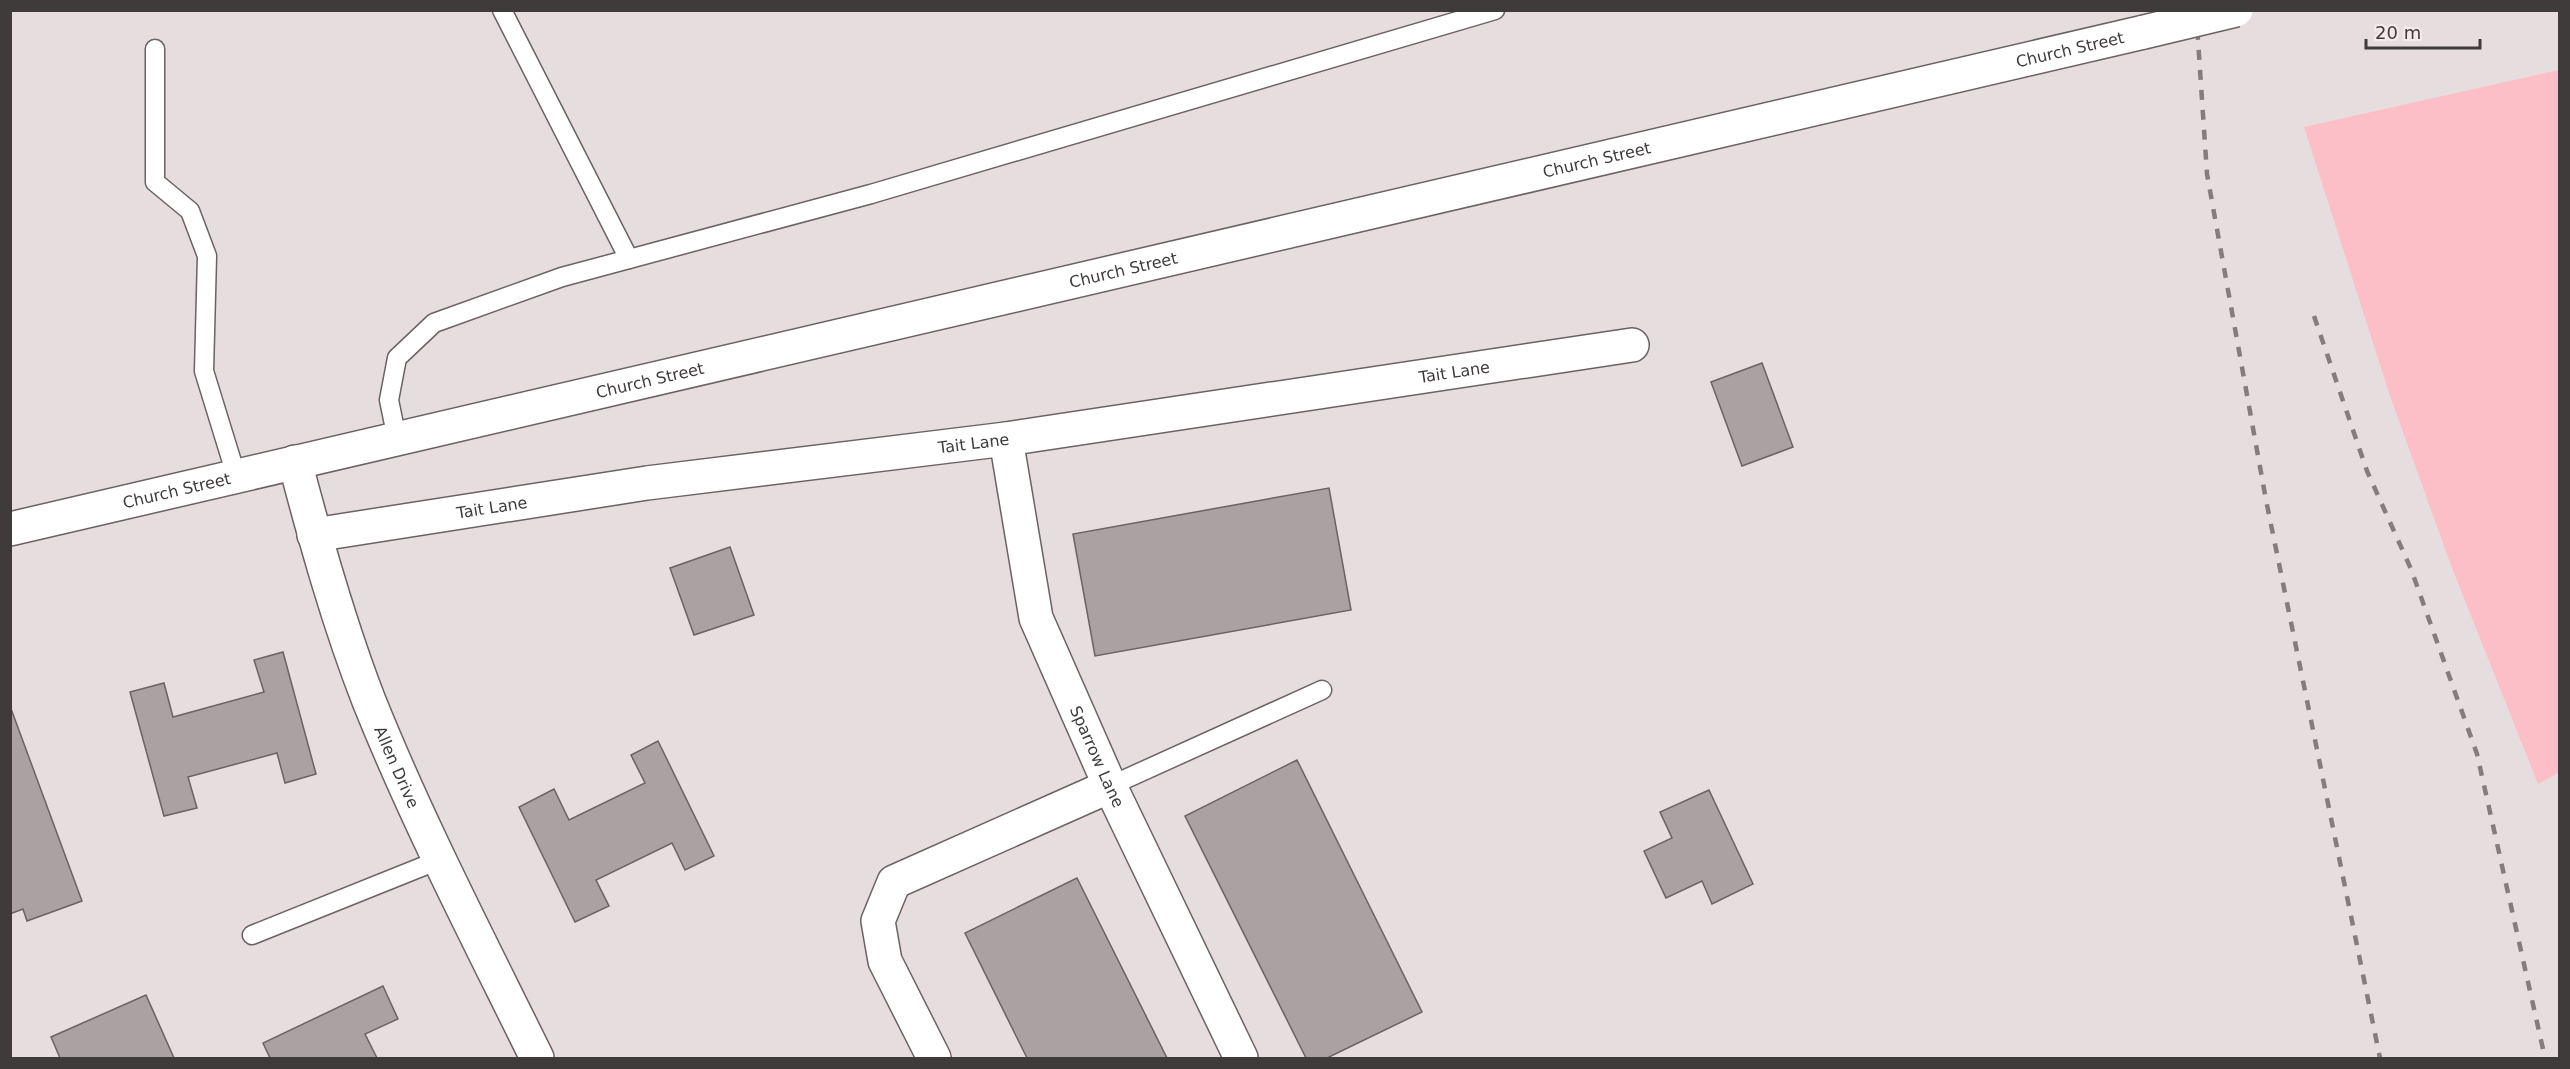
<svg xmlns="http://www.w3.org/2000/svg" width="2570" height="1069" font-family="'DejaVu Sans',sans-serif">
  <style>
    .green { fill: #fdbfc7 }
    .building { fill: #aaa1a2; stroke: #6a6263; stroke-width: 1.5 }
    .lines { fill: none; stroke-linecap: round; stroke-linejoin: round }
    .lane-casing { stroke: #6a6263; stroke-width: 21 }
    .street-casing { stroke: #6a6263; stroke-width: 36 }
    .secondary-casing { stroke: #6a6263; stroke-width: 36 }
    .lane { stroke: #fff; stroke-width: 18 }
    .street { stroke: #fff; stroke-width: 33 }
    .secondary { stroke: #fff; stroke-width: 33 }
    .rail { stroke: #837d7d; stroke-width: 4.5; stroke-dasharray: 10 10; stroke-linecap: butt }
    .secondary-bridge-casing { stroke: #6a6263; stroke-width: 36; stroke-linecap: butt }
    .secondary-bridge { stroke: #fff; stroke-width: 33 }
    .labels { text-anchor: middle; stroke-width: 6; stroke-linejoin: round; paint-order: stroke }
    .street-label { font-size: 16px; fill: #3f3b3b; stroke: #f4eaeb }
  </style>
  <rect width="100%" height="100%" fill="#e6ddde"/>
  <!-- green -->
  <path class="green" d="M 2559,70 L 2560,772 L 2538,784 L 2452,568 L 2390,396 L 2304,127 Z"/>
  <!-- building -->
  <g class="building">
    <path d="M 1762,363 L 1793,447 L 1742,466 L 1711,382 Z"/>
    <path d="M 1329,488 L 1351,610 L 1095,656 L 1073,534 Z"/>
    <path d="M 730,547 L 754,615 L 694,635 L 670,568 Z"/>
    <path d="M 283,652 L 316,774 L 285,783 L 277,753 L 188,777 L 197,808 L 164,816 L 130,692 L 164,683 L 173,717 L 264,692 L 254,660 Z"/>
    <path d="M 10,706 L 82,901 L 27,921 L 23,909 L 10,914 Z"/>
    <path d="M 658,741 L 714,856 L 685,870 L 672,843 L 596,880 L 609,906 L 575,922 L 519,807 L 554,789 L 569,820 L 645,783 L 631,755 Z"/>
    <path d="M 1297,760 L 1422,1012 L 1327,1058 L 1306,1058 L 1185,816 Z"/>
    <path d="M 1709,790 L 1753,884 L 1712,904 L 1702,881 L 1666,898 L 1644,851 L 1672,838 L 1660,812 Z"/>
    <path d="M 1077,878 L 1167,1058 L 1027,1058 L 965,933 Z"/>
    <path d="M 383,986 L 398,1019 L 365,1034 L 377,1058 L 270,1058 L 263,1043 Z"/>
    <path d="M 146,995 L 174,1058 L 60,1058 L 51,1037 Z"/>
  </g>
  <g class="lines">
    <defs>
      <g id="lane">
        <path d="M 502,10 L 629,259"/>
        <path d="M 155,49 L 155,182 L 190,211 L 207,256 L 204,371 L 236,475"/>
        <path d="M 397,439 L 389,400 L 397,358 L 434,323 L 562,277 L 871,194 L 1495,10"/>
        <path d="M 1110,786 L 1322,690"/>
        <path d="M 252,935 L 439,860"/>
      </g>
      <g id="street">
        <path id="s1" d="M 1006,439 L 1036,618 L 1110,786 L 1241,1058"/>
        <path id="s2" d="M 295,462 C 316,542 339,624 369,701 C 418,823 479,940 537,1058"/>
        <path id="s3" d="M 314,535 L 647,483 L 1006,439 L 1632,345"/>
        <path d="M 934,1058 L 885,961 L 878,921 L 894,882 L 1110,786"/>
      </g>
      <g id="secondary">
        <path id="s4" d="M 10,529 L 2144,32"/>
      </g>
    </defs>
    <!-- lane casing -->
    <use href="#lane" class="lane-casing"/>
    <!-- street casing -->
    <use href="#street" class="street-casing"/>
    <!-- secondary casing -->
    <use href="#secondary" class="secondary-casing"/>
    <!-- lane -->
    <use href="#lane" class="lane"/>
    <!-- street -->
    <use href="#street" class="street"/>
    <!-- secondary -->
    <use href="#secondary" class="secondary"/>
    <!-- rail -->
    <g class="rail">
      <path d="M 2196,10 L 2207,174 L 2266,500 L 2380,1058"/>
      <path d="M 2314,316 L 2367,471 L 2411,569 L 2477,754 L 2545,1058"/>
    </g>
    <defs>
      <path id="secondary-bridge" d="M 2144,32 L 2236,10"/>
    </defs>
    <!-- secondary-bridge casing -->
    <use href="#secondary-bridge" class="secondary-bridge-casing"/>
    <!-- secondary-bridge -->
    <use href="#secondary-bridge" class="secondary-bridge"/>
  </g>
  <g class="labels">
    <!-- street labels -->
    <g class="street-label">
      <text dy="6" stroke="none"><textPath href="#s4" startOffset="2115">Church Street</textPath></text>
      <text dy="6" stroke="none"><textPath href="#s4" startOffset="1629">Church Street</textPath></text>
      <text dy="6" stroke="none"><textPath href="#s4" startOffset="1143">Church Street</textPath></text>
      <text dy="6" stroke="none"><textPath href="#s3" startOffset="1152">Tait Lane</textPath></text>
      <text dy="6" stroke="none"><textPath href="#s4" startOffset="657">Church Street</textPath></text>
      <text dy="6" stroke="none"><textPath href="#s3" startOffset="666">Tait Lane</textPath></text>
      <text dy="6" stroke="none"><textPath href="#s4" startOffset="171">Church Street</textPath></text>
      <text dy="6" stroke="none"><textPath href="#s3" startOffset="180">Tait Lane</textPath></text>
      <text dy="6" stroke="none"><textPath href="#s1" startOffset="333">Sparrow Lane</textPath></text>
      <text dy="6" stroke="none"><textPath href="#s2" startOffset="322">Allen Drive</textPath></text>
    </g>
  </g>
  <!-- border -->
  <rect width="2570" height="1069" fill="none" stroke="#3f3b3b" stroke-width="24"/>
  <!-- scale -->
  <path d="M2366 39v9h114v-9" fill="none" stroke="#3f3b3b" stroke-width="3"/>
  <text x="2375" y="39" font-size="18" fill="#3f3b3b" stroke="#f4eaeb" stroke-width="4.5" paint-order="stroke">20 m</text>
</svg>
